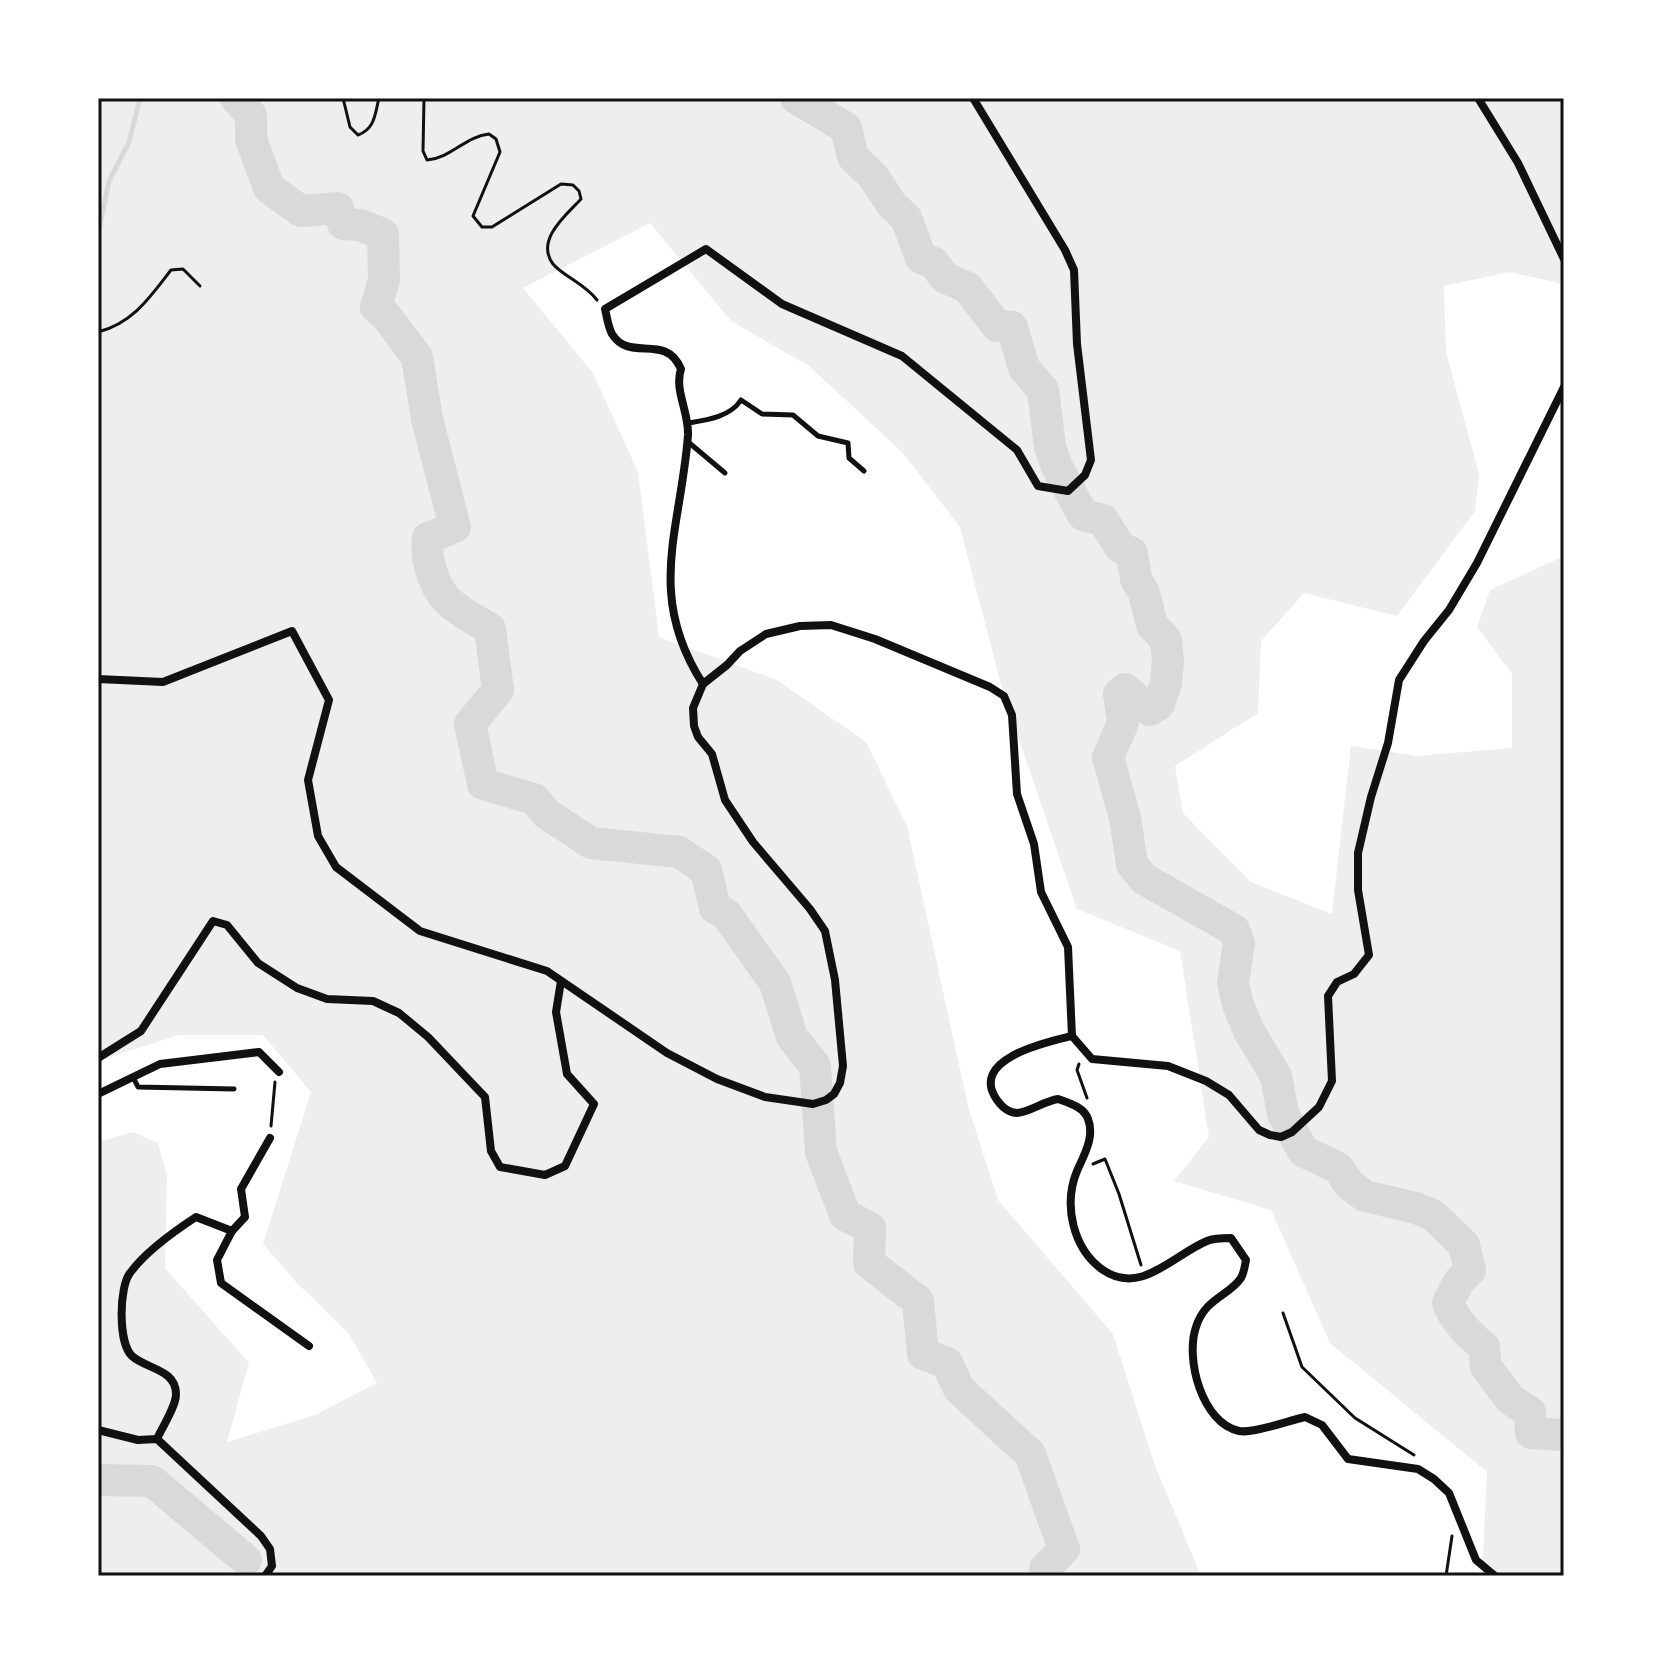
<svg xmlns="http://www.w3.org/2000/svg" width="1662" height="1674" font-family="Montserrat,sans-serif">
  <style>
    .green { fill: #eee }
    .lines { fill: none; stroke-linecap: round; stroke-linejoin: round }
    .stream { stroke: #d9d9d9; stroke-width: 5 }
    .river { stroke: #d9d9d9; stroke-width: 32 }
    .path { stroke: #111; stroke-width: 3 }
    .service { stroke: #111; stroke-width: 5 }
    .minor { stroke: #111; stroke-width: 8 }
    .neatline { fill: none; stroke: #111; stroke-width: 3 }
  </style>
  <rect width="100%" height="100%" fill="#fff"/>
  <!-- green -->
  <path class="green" d="M 98,98 L 1564,98 L 1564,284 L 1509,272 L 1444,286 L 1446,352 L 1479,474 L 1475,511 L 1397,616 L 1304,593 L 1261,641 L 1258,713 L 1175,766 L 1183,813 L 1251,882 L 1332,914 L 1351,746 L 1416,756 L 1512,748 L 1512,674 L 1477,627 L 1490,590 L 1564,556 L 1564,1576 L 1482,1576 L 1487,1472 L 1330,1343 L 1271,1210 L 1174,1181 L 1209,1137 L 1180,951 L 1077,909 L 1004,696 L 960,527 L 903,453 L 809,366 L 731,321 L 650,223 L 523,288 L 593,373 L 638,472 L 659,637 L 777,680 L 866,742 L 907,826 L 968,1106 L 998,1200 L 1113,1334 L 1154,1463 L 1201,1576 L 98,1576 L 98,1142 L 133,1132 L 158,1143 L 167,1176 L 165,1268 L 249,1363 L 227,1442 L 315,1415 L 377,1383 L 349,1334 L 296,1282 L 263,1244 L 311,1092 L 263,1035 L 179,1035 L 98,1061 Z"/>
  <g class="lines">
    <!-- stream -->
    <g class="stream">
      <path d="M 98,235 L 109,181 L 129,142 L 140,98"/>
      <path d="M 246,1560 L 252,1566"/>
    </g>
    <!-- river -->
    <g class="river">
      <path d="M 236,98 L 251,115 L 251,139 L 269,188 L 301,211 L 338,208 L 343,224 L 360,225 L 383,234 L 384,280 L 376,307 L 387,317 L 417,357 L 427,419 L 455,527 L 428,538 C 425,557 433,584 446,599 C 457,611 476,620 490,629 L 498,690 L 470,724 L 483,784 L 534,799 L 547,814 L 591,843 L 679,852 L 706,870 L 715,908 L 727,915 L 775,983 L 792,1037 L 815,1066 L 821,1152 L 845,1215 L 870,1228 L 869,1263 L 918,1301 L 923,1354 L 947,1363 L 959,1389 L 1030,1454 L 1064,1549 L 1045,1569 L 1048,1576"/>
      <path d="M 796,98 L 846,128 L 853,157 L 873,176 L 892,205 L 906,218 L 921,258 L 934,263 L 944,277 L 968,288 L 997,326 L 1012,327 L 1024,368 L 1043,390 L 1050,447 L 1057,467 L 1083,515 L 1103,520 L 1120,547 L 1132,553 L 1136,579 L 1144,593 L 1152,625 L 1166,640 L 1168,661 L 1166,683 L 1159,704 L 1150,710 L 1125,689 L 1119,694 L 1123,723 L 1108,757 L 1125,818 L 1132,864 L 1144,879 L 1234,930 L 1239,943 L 1233,983 L 1238,1005 L 1249,1031 L 1276,1076 L 1283,1114 L 1303,1151 L 1338,1168 L 1350,1185 L 1365,1196 L 1416,1208 L 1433,1215 L 1464,1245 L 1470,1270 L 1458,1283 L 1448,1303 C 1455,1321 1469,1335 1484,1347 L 1486,1367 L 1511,1400 L 1530,1412 L 1531,1433 L 1564,1435"/>
      <path d="M 98,1480 L 152,1481 L 246,1560"/>
    </g>
    <!-- path -->
    <g class="path">
      <path d="M 343,98 L 350,127 L 358,135 C 375,129 375,114 379,98"/>
      <path d="M 424,98 L 423,151 L 427,160 C 451,158 466,136 489,134 L 496,139 L 500,152 L 473,216 L 482,227 L 492,227 L 561,184 L 573,185 L 579,191 L 581,199 C 566,215 535,240 553,264 C 563,276 585,284 597,300"/>
      <path d="M 98,332 C 133,323 150,297 171,270 L 183,269 L 200,286"/>
      <path d="M 1079,1064 L 1077,1070 L 1087,1098"/>
      <path d="M 271,1126 L 275,1082"/>
      <path d="M 1093,1164 L 1105,1159 L 1119,1194 L 1141,1265"/>
      <path d="M 1283,1313 L 1302,1367 L 1355,1418 L 1414,1455"/>
      <path d="M 1446,1576 L 1452,1536"/>
    </g>
    <!-- service -->
    <g class="service">
      <path d="M 688,423 C 707,420 730,417 741,400 L 762,414 L 793,415 L 818,436 L 848,443 L 849,458 L 864,471"/>
      <path d="M 687,441 L 725,473"/>
      <path d="M 133,1077 L 138,1087 L 234,1089"/>
    </g>
    <!-- minor -->
    <g class="minor">
      <path d="M 1478,98 L 1518,163 L 1564,259"/>
      <path d="M 98,679 L 163,682 L 292,631 L 329,700 L 308,780 L 318,836 L 336,867 L 420,931 L 547,971 L 667,1053 L 717,1079 L 765,1097 L 813,1104 L 826,1100 L 834,1094 L 840,1083 L 843,1066 L 835,980 L 825,931 L 810,909 L 753,842 L 725,800 L 712,754 L 698,737 L 694,726 L 693,708 L 703,684 L 727,665 L 740,651 L 766,634 L 800,626 L 831,625 L 875,639 L 990,687 L 1004,696 L 1012,715 L 1017,794 L 1034,844 L 1041,892 L 1068,947 L 1072,1036"/>
      <path d="M 703,684 C 645,594 681,529 688,435 C 689,412 674,390 681,369 C 665,332 630,363 612,334 C 608,327 607,317 605,309 L 706,249 L 782,304 L 902,356 L 1017,450 L 1038,486 L 1068,491 L 1085,475 L 1091,460 L 1077,344 L 1074,270 L 1065,250 L 973,98"/>
      <path d="M 98,1058 L 141,1031 L 213,921 L 227,925 L 258,963 L 297,988 L 327,999 L 373,1001 L 399,1013 L 428,1037 L 485,1097 L 491,1151 L 500,1167 L 545,1175 L 565,1166 L 594,1104 L 567,1074 L 556,1012 L 561,981"/>
      <path d="M 98,1094 L 160,1064 L 259,1052 L 279,1072"/>
      <path d="M 232,1231 L 217,1260 L 221,1283 L 309,1346"/>
      <path d="M 98,1430 L 138,1440 L 157,1439 L 261,1536 L 270,1549 L 272,1566 L 265,1576"/>
      <path d="M 157,1439 C 162,1427 176,1407 176,1394 C 176,1369 146,1369 132,1356 C 118,1343 119,1287 130,1273 C 146,1251 173,1232 196,1217 L 232,1231 L 245,1217 L 241,1189 L 270,1138"/>
      <path d="M 1495,1576 L 1476,1560 L 1449,1493 L 1434,1479 L 1418,1469 L 1348,1459 L 1322,1425 L 1305,1417 C 1290,1420 1253,1434 1239,1431 C 1202,1423 1185,1359 1196,1327 C 1205,1298 1229,1296 1241,1278 C 1244,1273 1245,1265 1246,1260 L 1231,1238 C 1223,1238 1214,1238 1207,1241 C 1173,1255 1141,1296 1103,1270 C 1073,1249 1063,1205 1077,1171 C 1084,1155 1095,1137 1088,1119 C 1084,1107 1069,1103 1058,1099 C 1044,1101 1030,1112 1017,1113 C 1008,1113 1002,1107 997,1100 C 968,1059 1047,1042 1072,1036 L 1092,1059 L 1168,1066 L 1206,1081 L 1229,1095 L 1259,1130 L 1270,1135 L 1281,1137 L 1292,1132 L 1319,1107 L 1332,1081 L 1328,996 L 1337,982 L 1354,974 L 1369,955 L 1358,890 L 1358,853 L 1371,797 L 1388,743 L 1399,680 L 1424,641 L 1449,610 L 1477,563 L 1564,387"/>
    </g>
  </g>
  <!-- border -->
  <rect width="1662" height="1674" fill="none" stroke="#ffffff" stroke-width="200"/>
  <rect x="100" y="100" width="1462" height="1474" class="neatline"/>
</svg>
